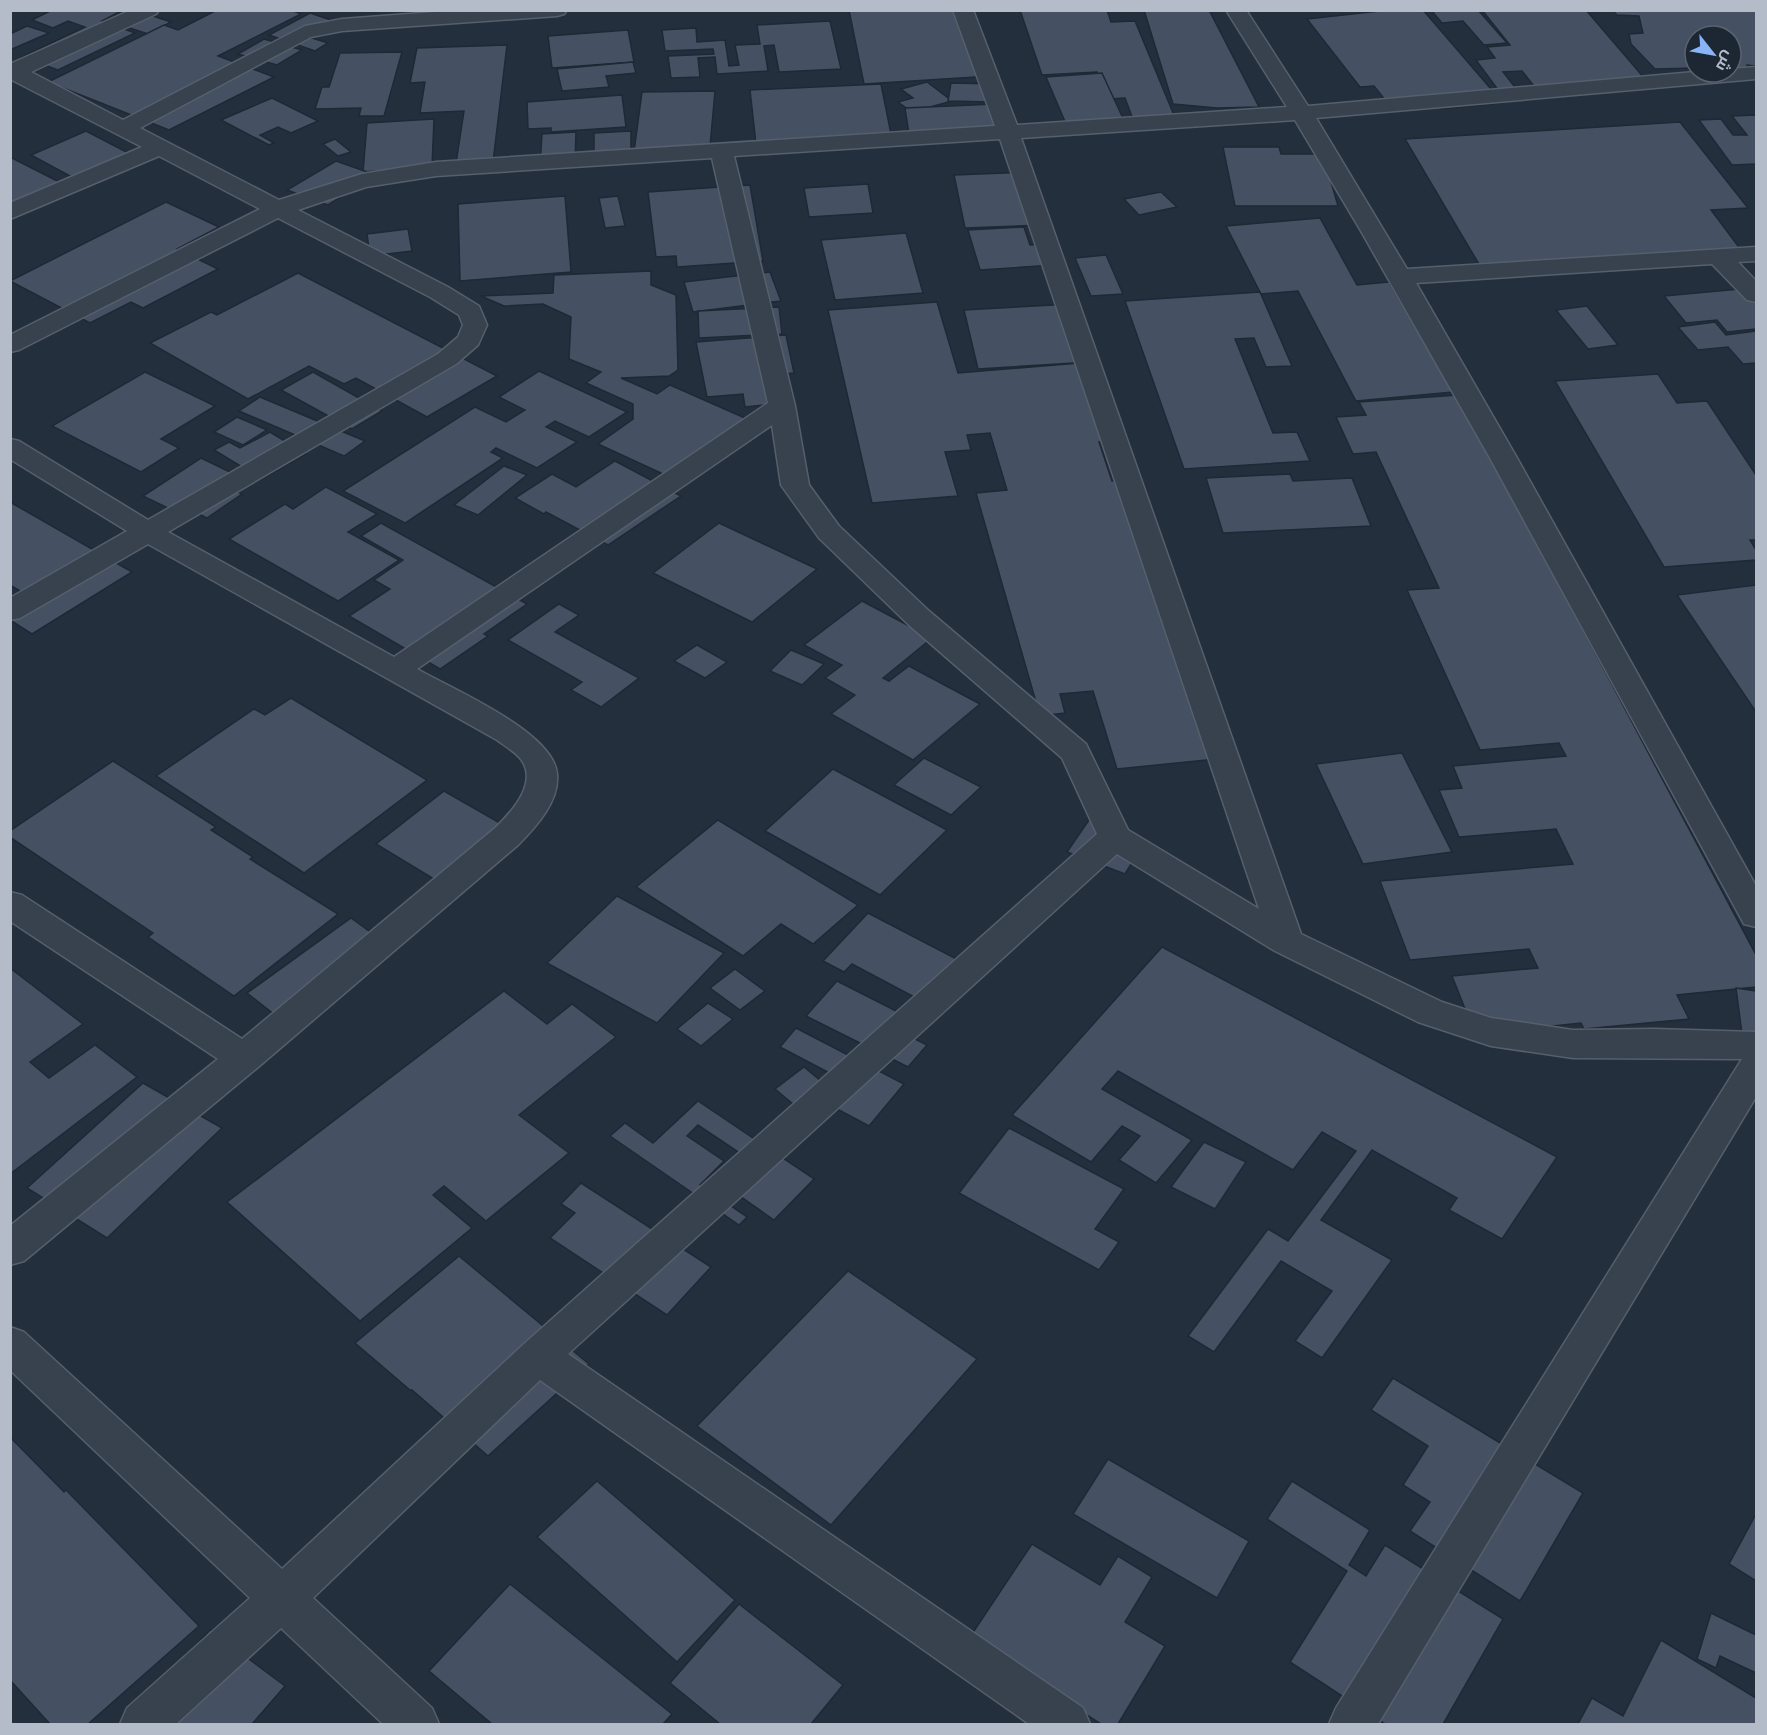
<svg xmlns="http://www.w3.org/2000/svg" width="1767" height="1735" font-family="Commissioner,Cairo,sans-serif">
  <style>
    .building { fill: #455162; stroke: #1f2835; stroke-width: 1.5 }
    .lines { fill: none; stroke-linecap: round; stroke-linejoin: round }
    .minor-casing { stroke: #565f6c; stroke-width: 3 }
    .minor { fill: #38414e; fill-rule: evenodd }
  </style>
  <rect width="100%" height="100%" fill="#242f3e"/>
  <!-- building -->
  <g class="building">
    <path d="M 52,10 L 123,10 L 102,21 L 135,33 L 58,70 L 22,57 L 85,27 L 68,21 L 53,28 L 32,20 Z"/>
    <path d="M 127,10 L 135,10 L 171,22 L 148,34 L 108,21 Z"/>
    <path d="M 217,10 L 291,10 L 301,14 L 218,56 L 274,77 L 169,130 L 48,82 L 164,25 L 178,30 Z"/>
    <path d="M 849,10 L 965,10 L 992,76 L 864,84 Z"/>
    <path d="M 1020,10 L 1107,10 L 1111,22 L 1135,21 L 1176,120 L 1134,122 L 1125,98 L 1107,99 L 1097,72 L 1042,75 Z"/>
    <path d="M 1144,10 L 1209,10 L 1259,107 L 1217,108 L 1173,104 Z"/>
    <path d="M 1389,10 L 1423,10 L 1503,103 L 1441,109 L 1434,102 L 1390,106 L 1374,86 L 1360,87 L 1307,19 Z"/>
    <path d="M 1431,10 L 1478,10 L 1507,43 L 1484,45 L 1463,21 L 1442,23 Z"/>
    <path d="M 1482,10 L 1586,10 L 1651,86 L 1541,95 L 1522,71 L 1503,72 L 1522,96 L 1504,98 L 1476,60 L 1495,58 L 1487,47 L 1510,45 Z"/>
    <path d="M 1612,10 L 1756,10 L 1756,66 L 1747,65 L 1748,69 L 1731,68 L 1731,36 L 1695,36 L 1695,68 L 1655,69 L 1631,44 L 1629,34 L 1643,33 L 1639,16 L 1617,15 Z"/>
    <path d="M 310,13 L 340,23 L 312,38 L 328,43 L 315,51 L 269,35 Z"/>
    <path d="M 830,21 L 841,69 L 779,72 L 774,45 L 764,46 L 768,71 L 717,74 L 715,57 L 698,58 L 700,77 L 671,78 L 668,56 L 714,54 L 713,49 L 665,51 L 662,30 L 696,28 L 697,42 L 725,40 L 729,66 L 739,65 L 735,45 L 760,44 L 757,25 Z"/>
    <path d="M 27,26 L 49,33 L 10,50 L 10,34 Z"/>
    <path d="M 628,30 L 634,62 L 552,68 L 548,36 Z"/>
    <path d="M 264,39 L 302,50 L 277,65 L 238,54 Z"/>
    <path d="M 507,45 L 493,162 L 456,163 L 464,111 L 420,113 L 425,82 L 410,83 L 417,48 Z"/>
    <path d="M 402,52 L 384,116 L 359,116 L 361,108 L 315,109 L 322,87 L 329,87 L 340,53 Z"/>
    <path d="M 633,62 L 636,73 L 606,76 L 609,87 L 562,91 L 557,69 Z"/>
    <path d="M 1102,73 L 1127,127 L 1069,131 L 1046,77 Z"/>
    <path d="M 927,82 L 952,101 L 912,112 L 898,102 L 913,98 L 901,89 Z"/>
    <path d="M 951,83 L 993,84 L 992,102 L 948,101 Z"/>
    <path d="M 881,84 L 893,144 L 756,144 L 750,90 Z"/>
    <path d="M 715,91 L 709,158 L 633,159 L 642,92 Z"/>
    <path d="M 622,95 L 626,127 L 551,132 L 551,128 L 528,129 L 527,102 Z"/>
    <path d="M 272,98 L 318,121 L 291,133 L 278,127 L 260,135 L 274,143 L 269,145 L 221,120 Z"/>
    <path d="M 995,104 L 1001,131 L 909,134 L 905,108 Z"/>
    <path d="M 1756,115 L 1756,164 L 1732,165 L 1699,120 L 1721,119 L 1733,135 L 1747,135 L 1732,116 Z"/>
    <path d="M 434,119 L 432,167 L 363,172 L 367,123 Z"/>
    <path d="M 1680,122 L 1748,208 L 1711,210 L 1750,262 L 1713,265 L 1710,260 L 1483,271 L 1405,139 Z"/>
    <path d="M 86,131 L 136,157 L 81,182 L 31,155 Z"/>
    <path d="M 631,131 L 631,159 L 594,161 L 594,133 Z"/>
    <path d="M 576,132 L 575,163 L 540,165 L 542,134 Z"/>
    <path d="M 335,139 L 351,152 L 338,156 L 323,144 Z"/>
    <path d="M 1223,147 L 1279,147 L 1281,154 L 1323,154 L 1338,206 L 1235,206 Z"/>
    <path d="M 10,157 L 75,190 L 10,220 Z"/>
    <path d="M 336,161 L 376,175 L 328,205 L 287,190 Z"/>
    <path d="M 1028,172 L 1041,225 L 965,228 L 954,175 Z"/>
    <path d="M 868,184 L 873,213 L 809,217 L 804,188 Z"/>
    <path d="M 750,185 L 763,261 L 677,267 L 676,256 L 656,257 L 648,192 Z"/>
    <path d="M 1161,192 L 1177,207 L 1139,215 L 1124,199 Z"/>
    <path d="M 565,196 L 571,272 L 460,281 L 458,204 Z"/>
    <path d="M 618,196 L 625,226 L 605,228 L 599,198 Z"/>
    <path d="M 166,202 L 219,227 L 177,249 L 218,269 L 143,308 L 131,302 L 90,323 L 10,281 Z"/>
    <path d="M 1320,218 L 1357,285 L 1389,282 L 1453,392 L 1356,401 L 1298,291 L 1261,294 L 1226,226 Z"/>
    <path d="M 1024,227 L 1030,245 L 1048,244 L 1055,265 L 980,270 L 968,230 Z"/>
    <path d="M 408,229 L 412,251 L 370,256 L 367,234 Z"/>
    <path d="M 906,233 L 923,293 L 835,300 L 821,240 Z"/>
    <path d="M 1106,255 L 1123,294 L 1091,296 L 1075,258 Z"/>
    <path d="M 651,271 L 651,285 L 676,295 L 678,370 L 669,376 L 621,378 L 657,394 L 670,385 L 754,422 L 676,480 L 598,444 L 633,419 L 633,404 L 586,383 L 601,372 L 569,359 L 571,317 L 543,304 L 504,306 L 481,296 L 553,293 L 554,275 Z"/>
    <path d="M 770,272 L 781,301 L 693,312 L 684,282 Z"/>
    <path d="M 298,273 L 497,376 L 427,417 L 356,378 L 344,384 L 309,366 L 248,399 L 150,343 L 211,312 L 217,315 Z"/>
    <path d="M 1751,288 L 1756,294 L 1756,329 L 1727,332 L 1717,320 L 1686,323 L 1664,296 Z"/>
    <path d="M 1260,292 L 1292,366 L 1266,367 L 1254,338 L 1235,339 L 1273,433 L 1297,432 L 1310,461 L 1184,469 L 1125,301 Z"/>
    <path d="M 937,302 L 958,373 L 1092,362 L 1114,441 L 1099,442 L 1112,481 L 1133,479 L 1236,757 L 1117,769 L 1093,691 L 1060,694 L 1065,713 L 1040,716 L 976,493 L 1007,490 L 990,433 L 967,435 L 971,450 L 945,452 L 958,496 L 872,503 L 828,310 Z"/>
    <path d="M 1072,304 L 1090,362 L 978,369 L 964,310 Z"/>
    <path d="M 1587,306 L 1618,345 L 1588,349 L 1556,310 Z"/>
    <path d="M 779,307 L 782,334 L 699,338 L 698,311 Z"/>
    <path d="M 1715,322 L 1726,335 L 1756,331 L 1756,363 L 1743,364 L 1728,347 L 1698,350 L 1678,327 Z"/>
    <path d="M 786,335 L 794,373 L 769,375 L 775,404 L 745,407 L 743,394 L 707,397 L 696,342 Z"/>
    <path d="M 539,371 L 627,412 L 589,437 L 555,421 L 546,427 L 577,442 L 537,468 L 496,448 L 491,452 L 503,458 L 405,523 L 343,491 L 475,407 L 506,422 L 525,410 L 499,397 Z"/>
    <path d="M 145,372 L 215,406 L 161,439 L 179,448 L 141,472 L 52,426 Z"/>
    <path d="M 313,372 L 382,411 L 352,429 L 281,390 Z"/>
    <path d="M 1658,374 L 1677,403 L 1707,401 L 1756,475 L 1756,540 L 1750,540 L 1756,550 L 1756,560 L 1664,567 L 1555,381 Z"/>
    <path d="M 1458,395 L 1756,955 L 1756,987 L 1677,995 L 1689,1019 L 1584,1029 L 1581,1023 L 1475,1034 L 1452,976 L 1538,968 L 1529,949 L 1410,960 L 1380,881 L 1573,864 L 1556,829 L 1459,837 L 1439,790 L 1462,788 L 1453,766 L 1566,756 L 1559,743 L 1480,750 L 1407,590 L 1439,588 L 1376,452 L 1353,454 L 1336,417 L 1366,415 L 1359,402 Z"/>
    <path d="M 260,397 L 365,441 L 344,456 L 239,411 Z"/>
    <path d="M 237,417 L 267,430 L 243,445 L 214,432 Z"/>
    <path d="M 270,432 L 306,454 L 262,479 L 214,450 L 229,442 L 240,448 Z"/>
    <path d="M 201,458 L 232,473 L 217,482 L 242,494 L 207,518 L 184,507 L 176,512 L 143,496 Z"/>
    <path d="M 615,461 L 681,496 L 608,545 L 546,512 L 544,514 L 515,498 L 552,474 L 576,487 Z"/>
    <path d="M 504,466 L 527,475 L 478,515 L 454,505 Z"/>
    <path d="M 1290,474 L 1293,481 L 1352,478 L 1371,526 L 1223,533 L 1206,478 Z"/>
    <path d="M 326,487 L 377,514 L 348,532 L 399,560 L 338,601 L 229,539 L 285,504 L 293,509 Z"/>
    <path d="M 10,502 L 132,572 L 32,634 L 10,620 L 10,612 L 32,598 L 10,585 Z"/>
    <path d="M 381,523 L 527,604 L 484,634 L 488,636 L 440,669 L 349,616 L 390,589 L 374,580 L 403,560 L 361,536 Z"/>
    <path d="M 719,523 L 817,569 L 752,622 L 653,573 Z"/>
    <path d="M 1756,585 L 1756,712 L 1677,595 Z"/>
    <path d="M 862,601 L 932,638 L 883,678 L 889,681 L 909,666 L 980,704 L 913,760 L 831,714 L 855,695 L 825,678 L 842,665 L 804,645 Z"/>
    <path d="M 559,604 L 579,615 L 555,632 L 639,678 L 601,707 L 571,690 L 582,682 L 508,640 Z"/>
    <path d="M 697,645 L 727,662 L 705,678 L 674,661 Z"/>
    <path d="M 791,650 L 824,664 L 802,685 L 770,671 Z"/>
    <path d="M 291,698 L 427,780 L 304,873 L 156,776 L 254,709 L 265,715 Z"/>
    <path d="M 1402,753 L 1452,852 L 1363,864 L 1316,764 Z"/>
    <path d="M 924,758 L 981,787 L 951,815 L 894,785 Z"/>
    <path d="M 113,761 L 216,827 L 211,830 L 253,857 L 250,859 L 338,914 L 234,996 L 148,937 L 153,933 L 10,837 L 10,831 Z"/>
    <path d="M 833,769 L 947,830 L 880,895 L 765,831 Z"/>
    <path d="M 444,791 L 519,834 L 452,890 L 376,844 Z"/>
    <path d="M 718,820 L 858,905 L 813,944 L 781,924 L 743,956 L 636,887 Z"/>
    <path d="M 1089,820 L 1145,841 L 1125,874 L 1067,852 Z"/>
    <path d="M 617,896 L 724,953 L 657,1023 L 547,963 Z"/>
    <path d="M 868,913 L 970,966 L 933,1007 L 852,964 L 844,972 L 823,961 Z"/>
    <path d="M 351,918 L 384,942 L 280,1019 L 247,993 Z"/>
    <path d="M 1162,947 L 1557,1157 L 1502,1239 L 1449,1210 L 1457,1198 L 1372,1150 L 1321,1220 L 1392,1260 L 1322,1358 L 1295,1341 L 1332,1291 L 1281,1261 L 1214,1352 L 1188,1336 L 1268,1229 L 1288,1241 L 1356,1151 L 1322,1132 L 1293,1170 L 1118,1071 L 1102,1089 L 1192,1140 L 1156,1183 L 1119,1160 L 1140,1136 L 1122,1126 L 1091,1162 L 1012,1115 Z"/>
    <path d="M 10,968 L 83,1024 L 30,1062 L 49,1078 L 95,1045 L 137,1077 L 10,1174 Z"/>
    <path d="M 735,969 L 765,991 L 740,1010 L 710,988 Z"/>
    <path d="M 837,981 L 904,1015 L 893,1028 L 927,1045 L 908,1067 L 806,1016 Z"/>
    <path d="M 1736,988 L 1756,991 L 1756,1036 L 1742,1034 Z"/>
    <path d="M 504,991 L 547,1024 L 572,1004 L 616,1037 L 519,1115 L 569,1153 L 486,1221 L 444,1186 L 433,1195 L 472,1228 L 360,1321 L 227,1202 Z"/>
    <path d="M 708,1003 L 733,1019 L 701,1046 L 677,1029 Z"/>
    <path d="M 796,1028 L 904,1084 L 869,1126 L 822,1101 L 841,1079 L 780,1047 Z"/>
    <path d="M 804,1067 L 827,1086 L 799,1109 L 775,1089 Z"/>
    <path d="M 143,1083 L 222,1128 L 107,1238 L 27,1188 Z"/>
    <path d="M 698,1101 L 814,1179 L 774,1220 L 717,1180 L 743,1155 L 698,1125 L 687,1136 L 724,1161 L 700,1185 L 747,1217 L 739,1225 L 610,1136 L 625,1123 L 653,1143 Z"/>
    <path d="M 1009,1128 L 1124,1189 L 1095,1229 L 1119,1242 L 1099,1270 L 959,1193 Z"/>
    <path d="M 1204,1142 L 1246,1162 L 1215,1209 L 1171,1187 Z"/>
    <path d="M 581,1183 L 711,1267 L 667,1315 L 550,1238 L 575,1213 L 561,1204 Z"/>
    <path d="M 459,1256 L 589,1364 L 488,1456 L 412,1390 L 410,1390 L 355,1343 Z"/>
    <path d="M 848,1271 L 977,1359 L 831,1525 L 697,1426 Z"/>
    <path d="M 1393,1378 L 1583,1493 L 1520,1601 L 1410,1531 L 1430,1502 L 1403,1485 L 1428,1446 L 1371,1410 Z"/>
    <path d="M 10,1437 L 64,1492 L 66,1490 L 199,1626 L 88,1724 L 50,1724 L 10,1680 Z"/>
    <path d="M 1108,1459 L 1249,1541 L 1217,1598 L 1073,1514 Z"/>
    <path d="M 597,1481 L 735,1600 L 677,1662 L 537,1537 Z"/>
    <path d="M 1292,1481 L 1370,1530 L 1349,1565 L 1366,1576 L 1385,1545 L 1503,1619 L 1443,1724 L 1385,1724 L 1290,1662 L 1347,1571 L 1267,1519 Z"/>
    <path d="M 1756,1514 L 1756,1581 L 1729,1564 Z"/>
    <path d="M 1032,1544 L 1100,1585 L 1118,1556 L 1152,1577 L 1125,1622 L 1165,1646 L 1118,1724 L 1101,1724 L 968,1640 Z"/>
    <path d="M 510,1584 L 672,1714 L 663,1724 L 492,1724 L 429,1671 Z"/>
    <path d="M 739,1604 L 843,1685 L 811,1724 L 720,1724 L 670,1683 Z"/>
    <path d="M 1711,1613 L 1756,1635 L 1756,1673 L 1720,1656 L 1716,1668 L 1697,1659 Z"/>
    <path d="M 210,1630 L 285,1686 L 252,1724 L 125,1724 Z"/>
    <path d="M 1661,1640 L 1756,1698 L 1756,1724 L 1578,1724 L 1592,1698 L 1623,1716 Z"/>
  </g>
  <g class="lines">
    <defs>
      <path id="minor" d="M 131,10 L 159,10 L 156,14 L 31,72 L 123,120 L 305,26 L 342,19 L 462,10 L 567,10 L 564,14 L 557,16 L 342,31 L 311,37 L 140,128 L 279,200 L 362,174 L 436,162 L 995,126 L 953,10 L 973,10 L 1017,125 L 1287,107 L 1226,10 L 1246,10 L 1308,106 L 1695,72 L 1731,72 L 1731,69 L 1756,67 L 1756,79 L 1316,118 L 1407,269 L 1756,247 L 1756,261 L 1738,262 L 1756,281 L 1756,302 L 1747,300 L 1712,264 L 1416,283 L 1517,458 L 1756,886 L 1756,927 L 1744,924 L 1490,458 L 1361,231 L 1295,120 L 1021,138 L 1301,934 L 1442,1002 L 1491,1018 L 1573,1030 L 1655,1029 L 1756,1032 L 1756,1097 L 1378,1724 L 1329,1724 L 1336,1708 L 1742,1059 L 1573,1058 L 1491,1046 L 1418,1022 L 1275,951 L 1117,854 L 568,1354 L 1083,1708 L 1090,1724 L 1029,1724 L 540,1380 L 313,1598 L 432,1708 L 439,1724 L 383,1724 L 281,1628 L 176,1724 L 120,1724 L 127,1708 L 250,1598 L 10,1370 L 10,1327 L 24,1332 L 282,1569 L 524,1344 L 1097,834 L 1062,758 L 909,625 L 819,538 L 781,485 L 772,425 L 417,669 C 452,689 554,732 557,774 C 560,801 535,828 518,845 L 257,1068 L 24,1261 L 10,1265 L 10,1226 L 218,1059 L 10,921 L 10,892 L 22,895 L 242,1039 L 494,829 C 511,813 540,782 520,758 C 514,751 505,746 497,740 L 148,544 L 20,618 L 10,620 L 10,598 L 127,531 L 10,459 L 10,439 L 19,441 L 148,520 L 438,354 L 458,337 L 463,325 L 459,315 L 430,297 L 278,218 L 19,350 L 10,352 L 10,335 L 260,209 L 159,156 L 10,219 L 10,203 L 142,147 L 10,79 L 10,64 ZM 1000,139 L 1259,909 L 1128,830 L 1086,744 L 929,611 L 839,526 L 809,485 L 795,406 L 734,156 ZM 712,158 L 768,403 L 394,657 L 168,532 L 456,364 L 478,345 L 487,325 L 479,306 L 448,287 L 298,210 L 366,187 L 436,176 Z"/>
    </defs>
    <!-- minor casing -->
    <use href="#minor" class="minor-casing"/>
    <!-- minor -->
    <use href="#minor" class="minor"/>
  </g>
  <!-- border -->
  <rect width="1767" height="1735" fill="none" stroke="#b4bcc9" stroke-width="24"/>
  <!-- north arrow -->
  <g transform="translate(1713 54) rotate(121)"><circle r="28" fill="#1d2633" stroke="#59626f" stroke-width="1.5"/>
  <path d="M0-4.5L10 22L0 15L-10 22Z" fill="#8ab4f8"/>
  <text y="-9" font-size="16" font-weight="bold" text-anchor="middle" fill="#b4bcc9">ش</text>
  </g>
</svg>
